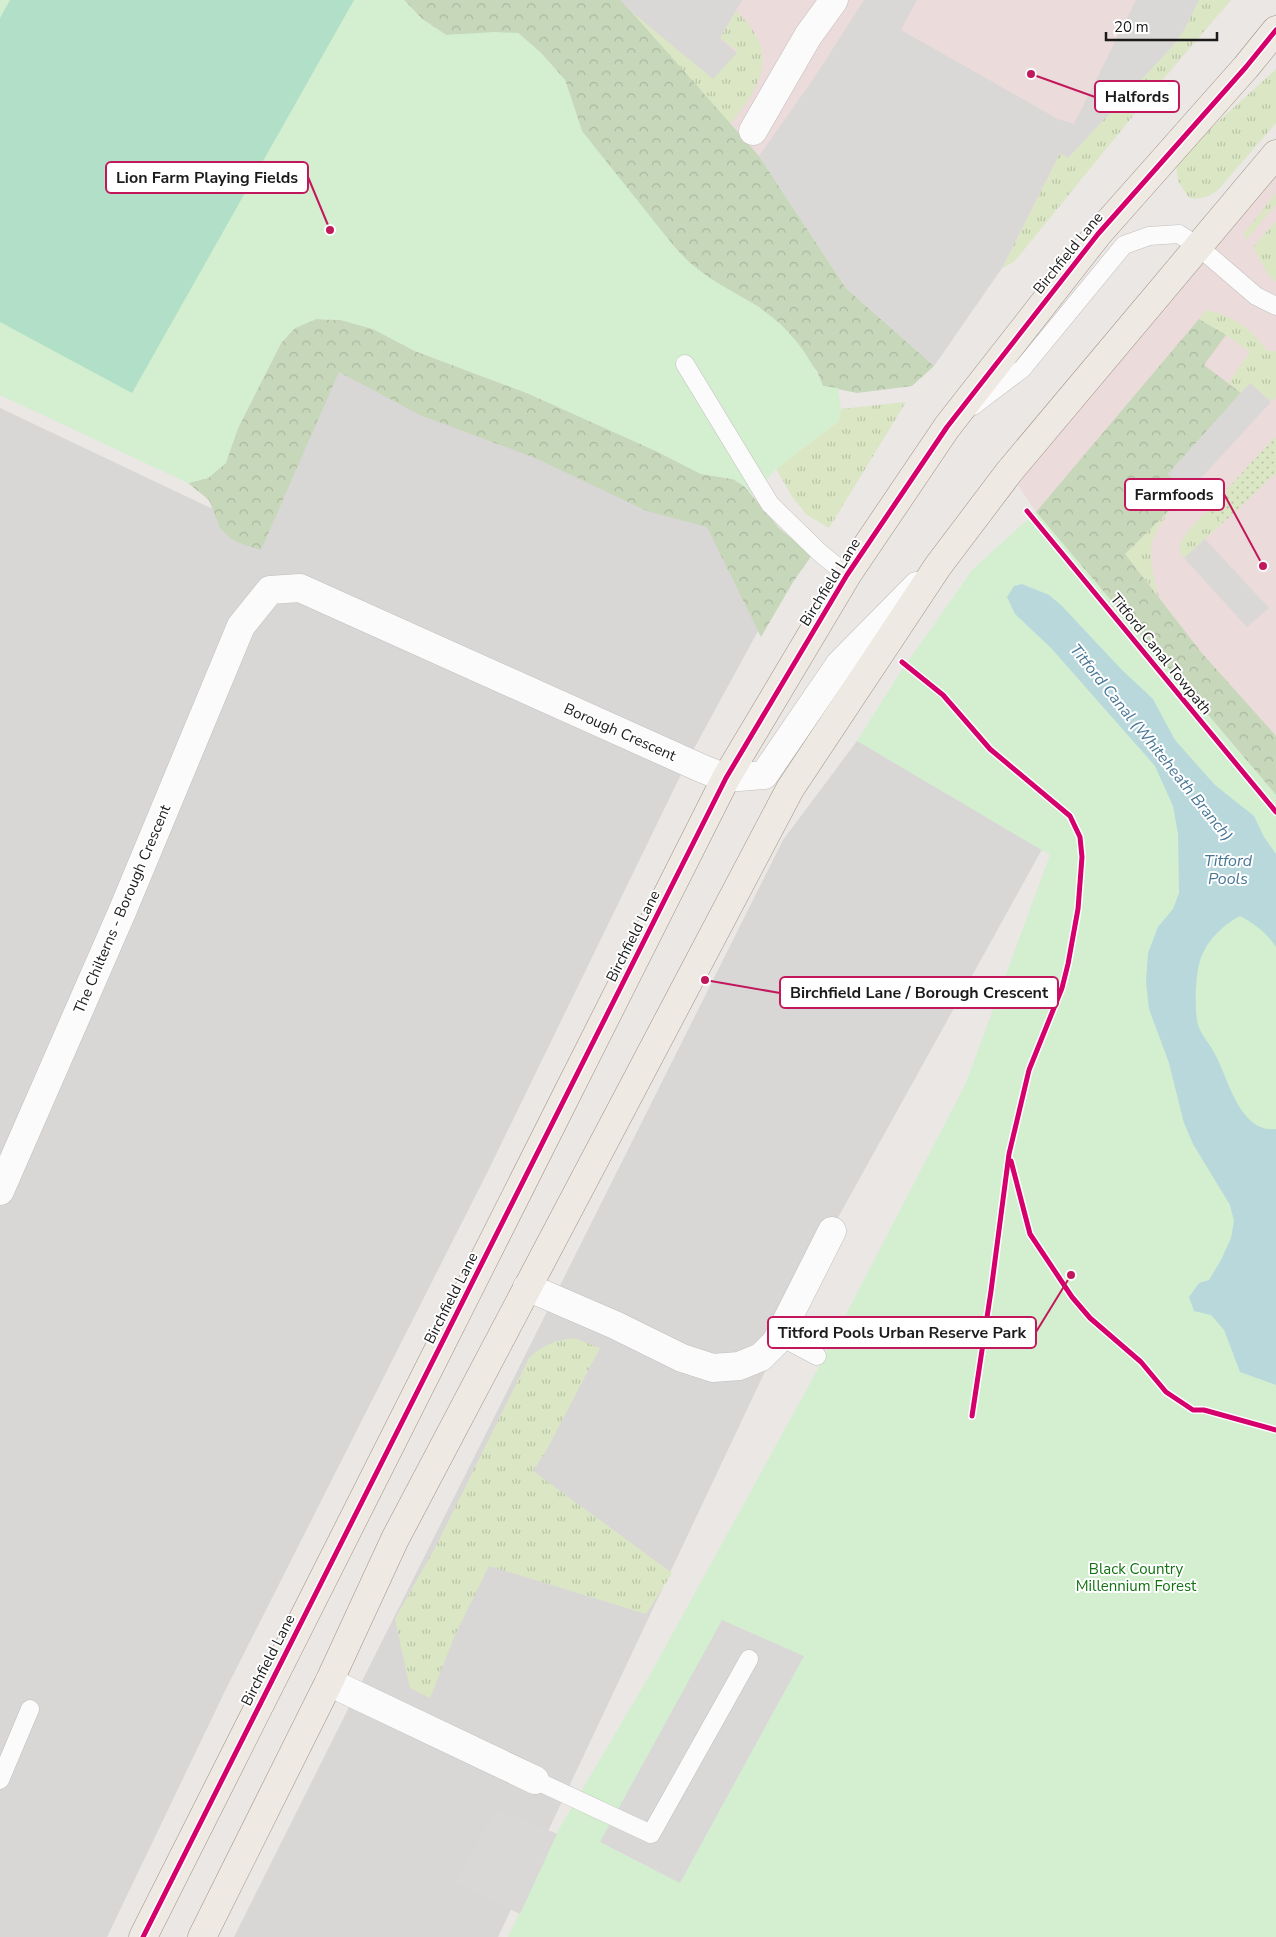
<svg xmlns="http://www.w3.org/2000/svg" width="1276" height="1937" font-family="'Nunito Sans',sans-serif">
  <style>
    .residential { fill: #d9d7d6 }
    .commercial { fill: #ecdbdb }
    .grass { fill: url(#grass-tufts) }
    .forest { fill: url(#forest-crowns) }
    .park { fill: #d3efd0 }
    .garden { fill: url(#garden-dots) }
    .pitch { fill: #b1dfc7 }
    .parking { fill: #dad8d7 }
    .water { fill: #b9d8dc }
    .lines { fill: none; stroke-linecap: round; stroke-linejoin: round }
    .service-casing { stroke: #c1bfbe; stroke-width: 19 }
    .minor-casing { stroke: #c1bfbe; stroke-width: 29 }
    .primary-casing { stroke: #9e9283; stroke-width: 29 }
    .service { stroke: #fcfbfb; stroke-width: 18 }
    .minor { stroke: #fcfbfb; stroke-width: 28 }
    .primary { stroke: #efe9e3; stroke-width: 28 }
    .cycleway-casing { stroke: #fff; stroke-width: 8 }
    .cycleway { stroke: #d6006c; stroke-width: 5 }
    .labels { text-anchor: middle; stroke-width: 4; stroke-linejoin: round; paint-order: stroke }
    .street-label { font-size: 15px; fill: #1b1b1b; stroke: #fff }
    .park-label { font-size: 15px; fill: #127211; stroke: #fff }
    .water-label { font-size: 16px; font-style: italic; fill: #487796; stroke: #fff }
    .leader { fill: none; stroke: #c2185b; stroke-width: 2 }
    .callout-dot { fill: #c2185b; stroke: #fff; stroke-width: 2 }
    .callout { fill: #fff; stroke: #c2185b; stroke-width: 2 }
    .callout-label { font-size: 16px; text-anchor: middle; font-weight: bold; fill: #1b1b1b }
  </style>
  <defs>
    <pattern id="grass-tufts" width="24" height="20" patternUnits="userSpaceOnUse" patternTransform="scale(1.25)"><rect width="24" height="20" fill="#dae6c4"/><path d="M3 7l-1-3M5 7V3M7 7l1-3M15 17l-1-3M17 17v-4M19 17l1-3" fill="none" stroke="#bac5a8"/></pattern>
    <pattern id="forest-crowns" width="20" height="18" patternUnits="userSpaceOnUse" patternTransform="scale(1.25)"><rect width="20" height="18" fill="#c7d7ba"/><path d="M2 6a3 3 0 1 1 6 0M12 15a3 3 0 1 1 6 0" fill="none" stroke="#aab89f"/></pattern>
    <pattern id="garden-dots" width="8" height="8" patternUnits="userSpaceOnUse" patternTransform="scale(1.25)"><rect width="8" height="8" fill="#dae6c4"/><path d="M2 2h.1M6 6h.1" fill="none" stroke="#bac5a8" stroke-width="1.8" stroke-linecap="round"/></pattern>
  </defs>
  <rect width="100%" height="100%" fill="#eae7e4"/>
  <!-- residential -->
  <g class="residential">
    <path d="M 331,325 L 794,565 L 691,754 L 488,1171 L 225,1691 L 107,1937 L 0,1937 L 0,408 L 215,510 Z"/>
    <path d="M 857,741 L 1050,835 L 835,1223 L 498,1937 L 234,1937 L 783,840 Z"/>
  </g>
  <!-- commercial -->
  <g class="commercial">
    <path d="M 622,0 L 1231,0 L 1002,268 L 934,366 L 759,156 L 729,125 Z"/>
    <path d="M 1276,154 L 1276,892 L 1099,587 L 1036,512 L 1009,472 Z"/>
  </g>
  <!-- grass -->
  <g class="grass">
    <path d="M 1199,0 L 1231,0 L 1167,74 L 1014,262 L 1002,268 L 1060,153 L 1170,49 L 1183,32 Z"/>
    <path d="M 626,7 L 713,78 L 738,51 L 720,38 L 736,11 C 780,52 763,85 729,125 Z"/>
    <path d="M 1276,69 L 1276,123 L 1218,190 C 1208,197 1201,200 1189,198 L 1178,181 L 1176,163 L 1185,152 Z"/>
    <path d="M 1276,193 L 1276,204 L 1246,240 L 1244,233 Z"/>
    <path d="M 1276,221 L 1276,282 L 1268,275 L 1253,247 Z"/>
    <path d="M 1206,310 C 1233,316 1252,328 1267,351 L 1276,351 L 1276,396 L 1271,402 L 1251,384 L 1241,393 L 1229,382 L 1250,352 L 1226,335 L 1199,319 Z"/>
    <path d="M 906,402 L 829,528 L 807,515 L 793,498 L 776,469 L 839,421 L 841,409 Z"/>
    <path d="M 1208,510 L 1223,523 L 1184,558 C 1182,556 1180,554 1180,552 C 1177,539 1200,518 1208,510 Z"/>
    <path d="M 1169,511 C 1165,519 1159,526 1155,535 C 1146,554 1154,578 1159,597 L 1125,554 Z"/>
    <path d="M 574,1338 L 600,1348 L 546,1451 L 533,1471 L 672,1573 L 646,1614 L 489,1566 L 455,1635 L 430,1698 L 410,1688 L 395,1619 L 436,1546 L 529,1358 C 542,1345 556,1340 574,1338 Z"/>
  </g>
  <!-- forest -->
  <g class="forest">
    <path d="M 404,0 L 621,0 L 759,156 L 846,288 L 934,366 L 912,386 L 857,393 L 823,386 L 817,371 L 759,307 L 713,281 L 692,266 L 677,250 L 615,177 L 582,131 L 565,80 L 541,53 L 518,33 L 446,35 L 422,19 Z"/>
    <path d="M 316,319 L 341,320 L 373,329 L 415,351 L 527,393 L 656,451 L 701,474 L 733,479 L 744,486 L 779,528 L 812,555 L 793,582 L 761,637 L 707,527 L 647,511 L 535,458 L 420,415 L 339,372 L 261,550 L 244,545 L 230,538 L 220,528 L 209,500 L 188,483 L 208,478 L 225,463 L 238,428 L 281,343 L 295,328 Z"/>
    <path d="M 1199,319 L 1226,335 L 1204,365 L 1241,393 L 1168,474 L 1188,492 L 1125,554 L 1201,652 L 1276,736 L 1276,795 L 1036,512 Z"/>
  </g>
  <!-- park -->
  <g class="park">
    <path d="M 0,0 L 404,0 L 422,19 L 446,35 L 494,32 L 518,33 L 541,53 L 565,80 L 582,131 L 677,250 C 703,278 727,287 758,307 C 788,326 809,354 823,386 L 838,388 L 841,409 L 839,421 L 776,469 L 752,495 L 744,486 L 733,479 L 701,474 L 656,451 L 527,393 L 415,351 L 373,329 L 341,320 L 316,319 L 295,328 L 281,343 L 238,428 L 226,463 L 208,478 L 188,483 L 0,395 Z"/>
    <path d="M 1036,512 L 1276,795 L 1276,1937 L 508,1937 L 559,1829 L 651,1673 L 813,1378 L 966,1083 L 1050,855 L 857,741 L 899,674 L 973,569 Z"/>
  </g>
  <!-- garden -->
  <path class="garden" d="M 1276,436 L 1276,473 L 1223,523 L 1208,510 Z"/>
  <!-- pitch -->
  <path class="pitch" d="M 10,0 L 354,0 L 132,393 L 0,322 L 0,18 Z"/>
  <!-- parking -->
  <g class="parking">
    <path d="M 621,0 L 742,0 L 720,38 L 737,53 L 713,79 L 626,7 Z"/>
    <path d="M 864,0 L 917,0 L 901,30 L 1058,119 L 1074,124 L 1136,0 L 1199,0 L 1183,32 L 1170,49 L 1068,158 L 1060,153 L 1002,268 L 934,366 L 846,288 L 759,156 L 814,78 Z"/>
    <path d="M 1250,383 L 1271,402 L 1188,492 L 1168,474 Z"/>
    <path d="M 1205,539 L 1269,608 L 1247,627 L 1184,558 Z"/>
    <path d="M 722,1620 L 804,1656 L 680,1883 L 600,1842 Z"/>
    <path d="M 495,1811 L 532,1823 L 557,1834 L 520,1914 L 457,1883 Z"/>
  </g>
  <!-- water -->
  <path class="water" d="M 1022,584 L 1049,595 L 1061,605 L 1121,669 L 1153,699 L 1175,740 L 1215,785 L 1254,816 L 1264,837 L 1276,854 L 1276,947 C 1267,933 1255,924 1240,916 C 1225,924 1211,936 1203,953 C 1195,967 1194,1009 1198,1025 C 1202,1037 1212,1046 1217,1058 C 1229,1082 1241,1133 1276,1129 L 1276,1385 L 1240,1372 L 1224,1330 L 1211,1315 L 1194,1311 L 1189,1297 L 1199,1283 L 1209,1280 L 1221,1260 L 1231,1238 L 1234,1221 L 1230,1205 L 1193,1144 L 1184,1123 L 1169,1063 L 1149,1009 L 1146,982 L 1148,953 L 1158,927 L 1173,909 L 1179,893 L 1178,834 L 1173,806 L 1155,766 L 1051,648 L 1015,614 L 1007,597 L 1014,586 Z"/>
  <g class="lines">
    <defs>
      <g id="service">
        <path d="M 685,364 L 770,504 L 819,552 L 847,575"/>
        <path d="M 973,406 L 1022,369 L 1124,245 L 1149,236 L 1179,234 L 1199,247 L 1256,296 L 1276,306"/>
        <path d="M 779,1336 L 817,1356"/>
        <path d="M 0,1780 L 30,1709"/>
        <path d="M 535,1780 L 651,1834 L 749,1659"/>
      </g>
      <g id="minor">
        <path d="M 753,131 L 808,36 L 834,0"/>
        <path d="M 0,1191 L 122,912 L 241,626 L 270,590 L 300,588 L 703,769 L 726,778 L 764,775 L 840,664 L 917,586"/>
        <path d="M 527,1287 L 615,1325 L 682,1358 L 713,1368 L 739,1366 L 761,1357 L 776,1342 L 832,1231"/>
        <path d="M 329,1682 L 535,1780"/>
      </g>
      <g id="primary">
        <path d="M 143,1937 L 726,778 L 847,575 L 947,427 L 1098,234 L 1246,67 L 1276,30"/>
        <path d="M 202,1937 L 329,1682 L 395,1539 L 790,789 L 938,566 L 1009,472 L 1276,154"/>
      </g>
    </defs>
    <!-- service casing -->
    <use href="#service" class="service-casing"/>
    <!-- minor casing -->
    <use href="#minor" class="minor-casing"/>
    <!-- primary casing -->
    <use href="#primary" class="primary-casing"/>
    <!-- service -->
    <use href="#service" class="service"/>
    <!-- minor -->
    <use href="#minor" class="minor"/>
    <!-- primary -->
    <use href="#primary" class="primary"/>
    <defs>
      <g id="cycleway">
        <path d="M 1027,511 L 1276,812"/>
        <path d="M 902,662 L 943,695 L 990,749 L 1070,816 L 1080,837 L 1082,857 L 1078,909 L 1068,964 L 1062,988 L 1029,1070 L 1009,1154 L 991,1291 L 972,1416"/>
        <path d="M 1011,1161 L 1030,1234 L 1072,1297 L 1090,1318 L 1141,1362 L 1166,1392 L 1193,1410 L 1204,1410 L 1276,1430"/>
        <path d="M 143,1937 L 726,778 L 847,575 L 947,427 L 1098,234 L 1246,67 L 1276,30"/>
      </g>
    </defs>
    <!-- cycleway casing -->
    <use href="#cycleway" class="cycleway-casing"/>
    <!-- cycleway -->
    <use href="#cycleway" class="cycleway"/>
  </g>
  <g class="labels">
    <!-- street labels -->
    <g class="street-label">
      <text transform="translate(1068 253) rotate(-51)" y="5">Birchfield Lane</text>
      <text transform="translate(830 582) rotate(-58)" y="5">Birchfield Lane</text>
      <text transform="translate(1161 654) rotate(51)" y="5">Titford Canal Towpath</text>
      <text transform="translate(620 732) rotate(24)" y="5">Borough Crescent</text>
      <text transform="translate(122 909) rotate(-67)" y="5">The Chilterns - Borough Crescent</text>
      <text transform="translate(633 936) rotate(-63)" y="5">Birchfield Lane</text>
      <text transform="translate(451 1298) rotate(-63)" y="5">Birchfield Lane</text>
      <text transform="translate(268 1660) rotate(-63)" y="5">Birchfield Lane</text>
    </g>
    <!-- park labels -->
    <g class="park-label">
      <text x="1136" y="1574">Black Country<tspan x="1136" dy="17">Millennium Forest</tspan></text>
    </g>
    <!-- water labels -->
    <g class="water-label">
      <text transform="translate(1152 742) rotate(51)" y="6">Titford Canal (Whiteheath Branch)</text>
      <text x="1228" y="866">Titford<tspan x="1228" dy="18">Pools</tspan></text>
    </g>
  </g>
  <!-- callouts -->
  <path class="leader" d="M1031 74L1095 97M330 230L308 177M1263 566L1224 494M705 980L780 993M1071 1275L1036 1332"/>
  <g class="callout-dot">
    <circle cx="1031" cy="74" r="5"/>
    <circle cx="330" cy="230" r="5"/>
    <circle cx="1263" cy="566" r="5"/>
    <circle cx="705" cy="980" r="5"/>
    <circle cx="1071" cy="1275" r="5"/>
  </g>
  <g class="callout">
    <rect x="1095" y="81" width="84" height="31" rx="5"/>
    <rect x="106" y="162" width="202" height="31" rx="5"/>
    <rect x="1125" y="479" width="99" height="31" rx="5"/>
    <rect x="780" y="977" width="278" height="31" rx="5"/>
    <rect x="768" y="1317" width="268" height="31" rx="5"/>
  </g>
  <g class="callout-label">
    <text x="1137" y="102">Halfords</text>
    <text x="207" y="183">Lion Farm Playing Fields</text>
    <text x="1174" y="500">Farmfoods</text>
    <text x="919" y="998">Birchfield Lane / Borough Crescent</text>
    <text x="902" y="1338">Titford Pools Urban Reserve Park</text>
  </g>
  <!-- scale -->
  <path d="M1106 32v8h111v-8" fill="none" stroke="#1b1b1b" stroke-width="2.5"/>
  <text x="1114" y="32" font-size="15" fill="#1b1b1b" stroke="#ffffff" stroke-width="4" paint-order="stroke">20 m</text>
</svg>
